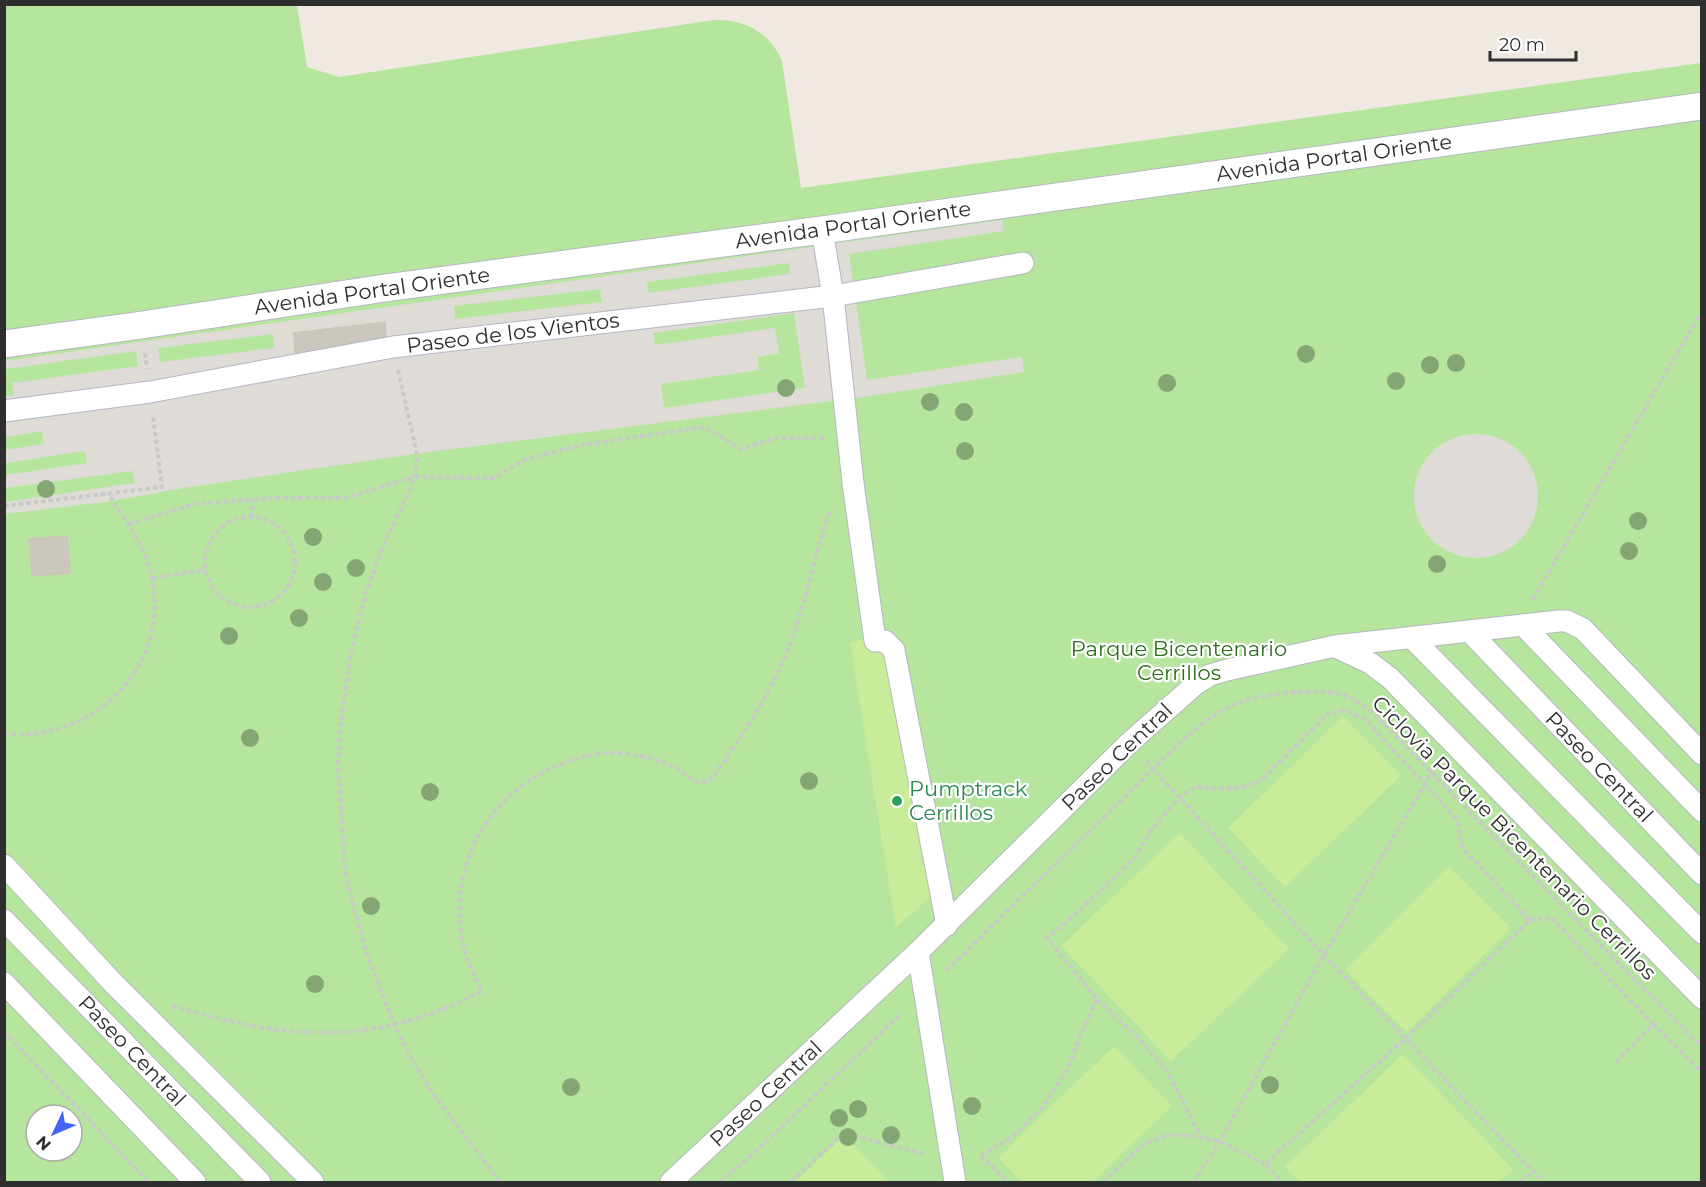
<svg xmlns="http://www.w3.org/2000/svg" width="1706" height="1187" font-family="Montserrat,sans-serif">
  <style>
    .green { fill: #b6e59e; fill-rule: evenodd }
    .pitch { fill: #c9ec9a }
    .plaza { fill: #dfdcd8; fill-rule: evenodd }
    .building { fill: #cbc7bf; stroke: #cbc5ba; stroke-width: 1.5 }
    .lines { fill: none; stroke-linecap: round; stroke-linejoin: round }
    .pedestrian-casing { stroke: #b4b7c1; stroke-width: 23 }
    .minor-casing { stroke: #b4b7c1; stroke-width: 29 }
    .path { stroke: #c9c9c9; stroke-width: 4; stroke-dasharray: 4.5 3; stroke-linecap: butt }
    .pedestrian { stroke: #fff; stroke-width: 21 }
    .minor { stroke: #fff; stroke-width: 27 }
    .tree { fill: #84a574 }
    .leisure-dot { fill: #2e9e5b; stroke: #fff; stroke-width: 2 }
    .labels { text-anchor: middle; stroke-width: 4.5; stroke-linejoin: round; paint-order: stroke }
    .street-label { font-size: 21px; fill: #2e2e2e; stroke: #fff }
    .park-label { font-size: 21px; fill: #2c6e1b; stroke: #fff }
    .leisure-label { font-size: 21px; fill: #27864d; stroke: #fff; text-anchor: start }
  </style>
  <rect width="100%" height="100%" fill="#efe9e1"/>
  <!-- green -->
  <path class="green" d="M 5,5 L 297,5 L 307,67 L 339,77 L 714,20 C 745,19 769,32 782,61 L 801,188 L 1701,63 L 1701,1182 L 5,1182 ZM 36,1115 L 72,1115 L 72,1151 L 36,1151 Z"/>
  <!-- pitch -->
  <g class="pitch">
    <path d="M 892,635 L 934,893 L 896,928 L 850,642 Z"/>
    <path d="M 1343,716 L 1401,776 L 1285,887 L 1228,828 Z"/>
    <path d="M 1180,833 L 1289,949 L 1171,1061 L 1061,946 Z"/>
    <path d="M 1449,866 L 1511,928 L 1407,1032 L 1345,970 Z"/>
    <path d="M 1114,1046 L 1172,1106 L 1093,1182 L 1022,1182 L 998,1158 Z"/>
    <path d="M 1403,1054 L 1513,1169 L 1499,1182 L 1300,1182 L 1285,1167 Z"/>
    <path d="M 844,1135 L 889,1182 L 795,1182 Z"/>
  </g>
  <!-- plaza -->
  <g class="plaza">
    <path d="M 1002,220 L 1004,231 L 849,254 L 867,380 L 1022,357 L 1024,372 L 870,396 L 421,453 L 183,488 L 112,501 L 5,514 L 5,502 L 135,483 L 132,471 L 5,488 L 5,475 L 87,463 L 85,451 L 5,463 L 4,450 L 44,444 L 42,431 L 5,437 L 5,423 L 144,403 L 5,411 L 5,397 L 14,395 L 12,383 L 138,366 L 136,351 L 5,369 L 5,361 ZM 789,263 L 790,274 L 648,293 L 647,282 ZM 600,289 L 602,302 L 455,319 L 454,306 ZM 794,313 L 805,388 L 664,408 L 661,384 L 759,370 L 757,357 L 779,353 L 775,328 L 655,345 L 653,333 ZM 273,334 L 275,348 L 160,362 L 158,348 Z"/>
    <circle cx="1476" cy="496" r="62"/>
  </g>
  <!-- building -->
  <g class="building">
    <path d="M 385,322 L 386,340 L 295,353 L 294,333 Z"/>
    <path d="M 67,536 L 70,573 L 32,576 L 29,539 Z"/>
  </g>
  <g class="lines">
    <defs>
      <g id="pedestrian">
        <path d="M 822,230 L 833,296 L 853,483 L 875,641 L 885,641 L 894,650 L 947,925"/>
        <path d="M 4,411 L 150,392 L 393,347 L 833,296 L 1023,263"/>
        <path d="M 1523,625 L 1702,811"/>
        <path d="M 1469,631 L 1559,621 L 1567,621 L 1583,629 L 1702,754"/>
        <path d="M 1412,638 L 1702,933"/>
        <path d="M 1336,647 L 1370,663 L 1390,678 L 1702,998"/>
        <path d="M 4,865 L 115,985 L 313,1182"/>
        <path d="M 4,920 L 260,1182"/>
        <path d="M 918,952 L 955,1182"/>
        <path d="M 4,983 L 195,1182"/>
        <path d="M 671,1182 L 918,952 L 1129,743 L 1197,683 L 1210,675 L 1227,670 L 1335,646 L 1469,631 L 1702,874"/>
      </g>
      <path id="minor" d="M 4,344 L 142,325 L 385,288 L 822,230 L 1702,106"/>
    </defs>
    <!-- pedestrian casing -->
    <use href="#pedestrian" class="pedestrian-casing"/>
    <!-- minor casing -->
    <use href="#minor" class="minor-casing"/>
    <!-- path -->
    <g class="path">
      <path d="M 145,353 L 147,369"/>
      <path d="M 398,370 L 417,454 L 416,470 L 410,490 L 383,546 L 366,593 L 352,647 L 341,721 L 338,764 L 345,868 L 353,905 L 367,954 L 390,1014 L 408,1052 L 432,1092 L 500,1182"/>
      <path d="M 4,506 L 162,487 L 153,416"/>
      <path d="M 252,517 L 253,500"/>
      <circle cx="250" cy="562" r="45"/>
      <path d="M 129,524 L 194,504 L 276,498 L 345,498 L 415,477 L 494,478 L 524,460 L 581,445 L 705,427 L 741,449 L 776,438 L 826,438"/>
      <path d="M 152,578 L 205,570"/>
      <path d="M 1533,599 L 1702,311"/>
      <path d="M 4,734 C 93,742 171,668 152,577 C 145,544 125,521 108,493"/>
      <path d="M 1146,761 L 1324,955 L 1544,1182"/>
      <path d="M 1530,920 L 1552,918 L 1653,1024 L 1615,1063"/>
      <path d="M 947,970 L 1187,736 C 1202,725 1216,712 1233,705 C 1257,694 1321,686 1346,696 C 1356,700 1365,707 1373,713 L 1702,1048"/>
      <path d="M 1097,999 L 1137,1037 L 1166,1069 L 1201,1137"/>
      <path d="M 172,1006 C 287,1040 373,1048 482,991 C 476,978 468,964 464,949 C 442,855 502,771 596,754 C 620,750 655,757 676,768 C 684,772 691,781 700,782 C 705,783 708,781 712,778 C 742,737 770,694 789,647 C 805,605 814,561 827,518 L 831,510"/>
      <path d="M 1653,1024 L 1702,1073"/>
      <path d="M 4,1032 L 149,1182"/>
      <path d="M 981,1156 L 1012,1137 L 1043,1107 L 1068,1068 L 1081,1034 L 1097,999 L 1047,938 L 1079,911 L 1134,859 L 1152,829 L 1179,798 L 1196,786 C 1219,790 1239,791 1261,780 L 1328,714 L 1345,710 L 1365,719 L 1457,819 L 1462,847 L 1530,920 L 1405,1039 L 1265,1164 L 1282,1182"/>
      <path d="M 981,1156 L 1008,1182"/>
      <path d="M 720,1182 L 752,1155 L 902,1013"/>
      <path d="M 791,1182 L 844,1133 L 925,1154"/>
      <path d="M 1103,1182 L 1142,1145 L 1167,1135 L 1193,1136 L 1220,1141 L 1265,1164"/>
      <path d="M 1194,1182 L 1220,1141 L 1324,955 L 1425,784 L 1437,759"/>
      <path d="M 1521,1182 L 1533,1172"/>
    </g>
    <!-- pedestrian -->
    <use href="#pedestrian" class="pedestrian"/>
    <!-- minor -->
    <use href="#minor" class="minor"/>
  </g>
  <!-- trees -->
  <g class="tree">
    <circle cx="1306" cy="354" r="9"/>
    <circle cx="1456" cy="363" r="9"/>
    <circle cx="1430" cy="365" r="9"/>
    <circle cx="1396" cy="381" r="9"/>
    <circle cx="1167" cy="383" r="9"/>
    <circle cx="786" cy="388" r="9"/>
    <circle cx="930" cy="402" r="9"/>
    <circle cx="964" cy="412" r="9"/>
    <circle cx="965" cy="451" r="9"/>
    <circle cx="46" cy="489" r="9"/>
    <circle cx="1638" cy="521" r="9"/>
    <circle cx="313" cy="537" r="9"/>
    <circle cx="1629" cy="551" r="9"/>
    <circle cx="1437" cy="564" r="9"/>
    <circle cx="356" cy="568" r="9"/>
    <circle cx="323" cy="582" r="9"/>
    <circle cx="299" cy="618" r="9"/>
    <circle cx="229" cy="636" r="9"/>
    <circle cx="250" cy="738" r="9"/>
    <circle cx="809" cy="781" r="9"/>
    <circle cx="430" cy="792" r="9"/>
    <circle cx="371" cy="906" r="9"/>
    <circle cx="315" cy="984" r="9"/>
    <circle cx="1270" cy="1085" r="9"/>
    <circle cx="571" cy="1087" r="9"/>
    <circle cx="972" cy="1106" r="9"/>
    <circle cx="858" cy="1109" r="9"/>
    <circle cx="839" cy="1118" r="9"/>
    <circle cx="891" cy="1135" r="9"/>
    <circle cx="848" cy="1137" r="9"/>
  </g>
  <!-- markers -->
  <circle class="leisure-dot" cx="897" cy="801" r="6"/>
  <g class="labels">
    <!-- street labels -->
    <g class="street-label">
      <text transform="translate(1334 158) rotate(-8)" y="7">Avenida Portal Oriente</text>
      <text transform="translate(853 225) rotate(-8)" y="7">Avenida Portal Oriente</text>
      <text transform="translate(372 291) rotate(-8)" y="7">Avenida Portal Oriente</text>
      <text transform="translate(513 333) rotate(-7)" y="7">Paseo de los Vientos</text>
      <text transform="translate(1117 757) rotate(-44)" y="7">Paseo Central</text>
      <text transform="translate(1599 767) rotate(46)" y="7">Paseo Central</text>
      <text transform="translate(1514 838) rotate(45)" y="7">Ciclovia Parque Bicentenario Cerrillos</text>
      <text transform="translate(132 1051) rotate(46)" y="7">Paseo Central</text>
      <text transform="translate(766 1094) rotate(-43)" y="7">Paseo Central</text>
    </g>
    <!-- park labels -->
    <g class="park-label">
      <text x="1179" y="656">Parque Bicentenario<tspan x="1179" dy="24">Cerrillos</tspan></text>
    </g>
    <!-- leisure labels -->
    <g class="leisure-label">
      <text x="909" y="796">Pumptrack<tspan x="909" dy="24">Cerrillos</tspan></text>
    </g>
  </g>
  <!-- border -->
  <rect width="1706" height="1187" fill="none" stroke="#2e2e2e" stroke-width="12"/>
  <!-- north arrow -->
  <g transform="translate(54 1133) rotate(226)"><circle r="28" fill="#ffffff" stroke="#ababab" stroke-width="1.5"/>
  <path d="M0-4.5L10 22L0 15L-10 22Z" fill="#4264fb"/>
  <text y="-9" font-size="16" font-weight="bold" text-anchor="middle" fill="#2e2e2e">N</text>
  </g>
  <!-- scale -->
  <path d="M1490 51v9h86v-9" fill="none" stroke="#2e2e2e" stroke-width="3"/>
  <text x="1499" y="51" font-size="18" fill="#2e2e2e" stroke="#ffffff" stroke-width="4.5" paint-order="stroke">20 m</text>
</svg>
